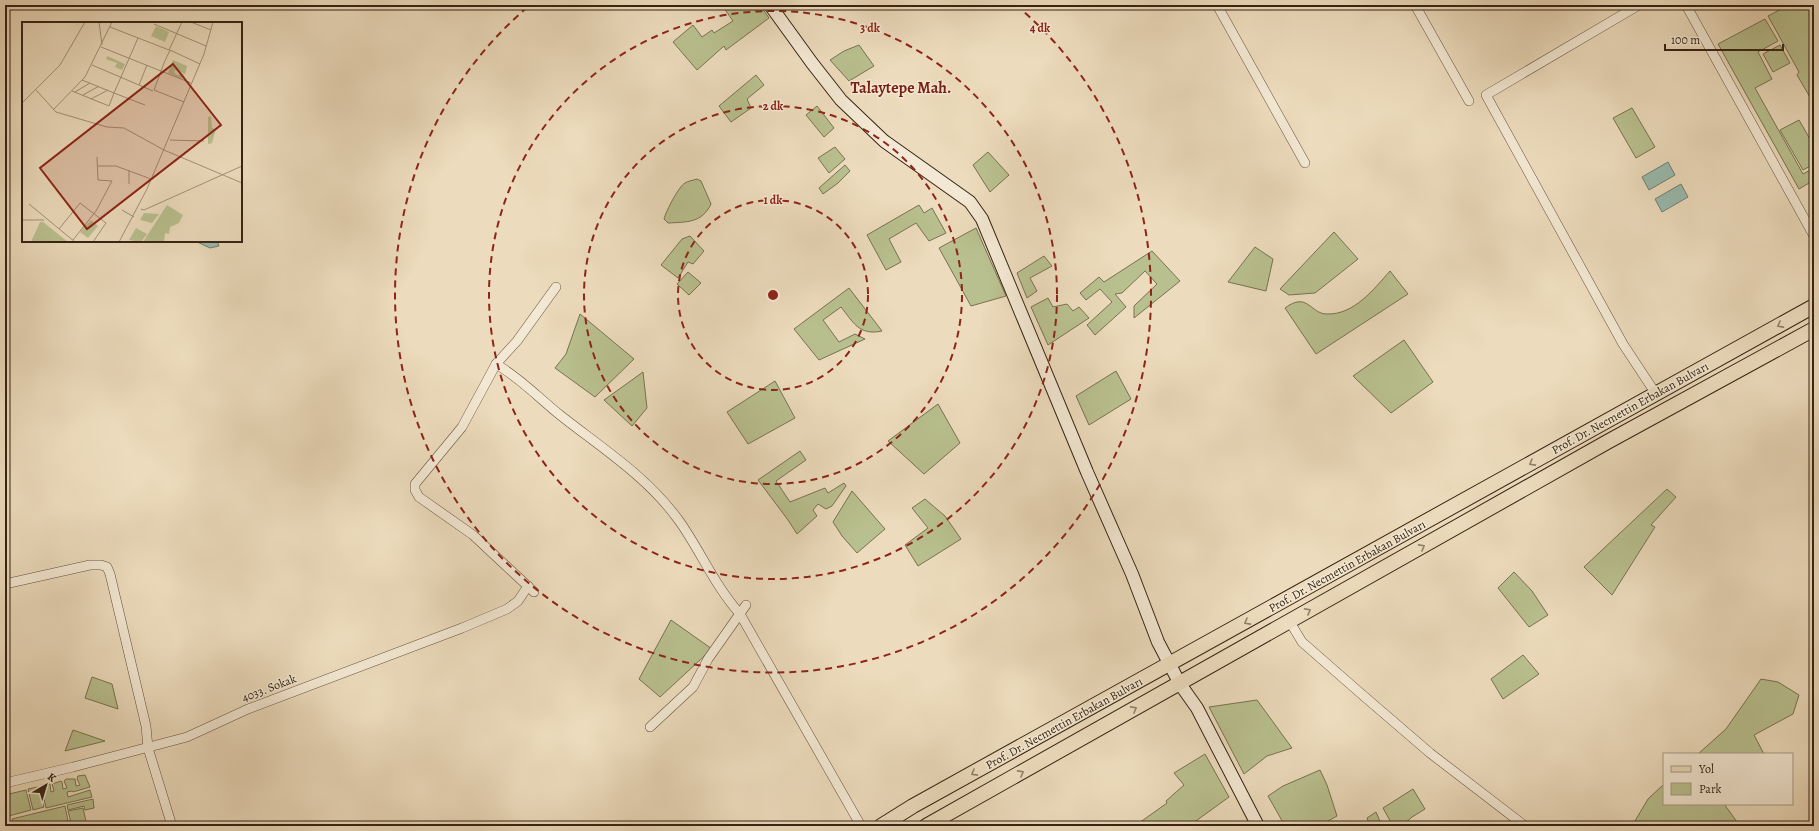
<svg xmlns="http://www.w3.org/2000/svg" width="1819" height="831" font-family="Alegreya,serif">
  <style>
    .green { fill: #b9c08f; stroke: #787251 }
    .water { fill: #99bbaf; stroke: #717e71 }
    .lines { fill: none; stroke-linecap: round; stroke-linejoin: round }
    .street-casing { stroke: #64513d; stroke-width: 10 }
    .secondary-casing { stroke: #362313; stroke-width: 14 }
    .primary-casing { stroke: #362313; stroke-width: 16 }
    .street { stroke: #f3e8d3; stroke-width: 9 }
    .secondary { stroke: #f3e8d3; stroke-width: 12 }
    .primary { stroke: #ecdbbc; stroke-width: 14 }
    .oneway { stroke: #917f68 }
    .ring { fill: none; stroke: #8f2418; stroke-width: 2; stroke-dasharray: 7 5 }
    .labels { text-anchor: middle; stroke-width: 3; stroke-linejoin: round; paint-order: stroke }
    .street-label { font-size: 12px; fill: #362313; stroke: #f3e8d3 }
    .district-label { font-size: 16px; font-weight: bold; fill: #7a1f14; stroke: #f3e8d3 }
    .inset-road { fill: none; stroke: #a39178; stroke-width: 1 }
    .view { fill: #8f2418; fill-opacity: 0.15; stroke: #8f2418; stroke-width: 2 }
    .inset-edge { fill: none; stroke: #362313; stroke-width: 2 }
    .centre { fill: #8f2418; stroke: #f3e8d3; stroke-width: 2 }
    .ring-label { font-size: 12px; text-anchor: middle; font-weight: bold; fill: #8f2418; stroke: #f3e8d3; stroke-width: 3; stroke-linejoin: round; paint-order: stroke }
  </style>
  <rect width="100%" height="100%" fill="#ecdbbc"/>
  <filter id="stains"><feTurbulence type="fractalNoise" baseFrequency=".005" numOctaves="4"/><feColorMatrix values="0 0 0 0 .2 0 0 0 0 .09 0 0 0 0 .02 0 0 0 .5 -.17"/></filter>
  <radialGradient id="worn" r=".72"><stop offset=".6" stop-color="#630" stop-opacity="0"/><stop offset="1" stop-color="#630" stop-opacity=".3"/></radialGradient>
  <!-- green -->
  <g class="green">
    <path d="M 722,5 L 760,5 L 769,18 L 726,50 L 724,46 L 697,70 L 673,42 L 693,25 L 702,37 L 712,30 L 714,33 L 733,21 Z"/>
    <path d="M 1789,5 L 1814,5 L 1814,104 L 1797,75 L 1799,72 L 1768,16 Z"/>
    <path d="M 1765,19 L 1778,41 L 1758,52 L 1772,79 L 1755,88 L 1803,174 L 1814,168 L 1814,180 L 1799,189 L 1718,44 Z"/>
    <path d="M 859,45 L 874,66 L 849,81 L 830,60 L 844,51 Z"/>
    <path d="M 1780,45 L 1790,63 L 1773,72 L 1763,54 Z"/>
    <path d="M 756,75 L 764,85 L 747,99 L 751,108 L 731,122 L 719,106 Z"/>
    <path d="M 817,106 L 834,128 L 824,137 L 806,115 Z"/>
    <path d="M 1632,108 L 1655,147 L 1636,158 L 1613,118 Z"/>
    <path d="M 1799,120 L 1814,146 L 1814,164 L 1803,170 L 1780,130 Z"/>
    <path d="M 835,147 L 845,159 L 829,173 L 818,158 Z"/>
    <path d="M 988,152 L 1009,175 L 990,192 L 973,165 Z"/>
    <path d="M 845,165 L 850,171 L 838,183 L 823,194 L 819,188 Z"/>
    <path d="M 697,179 L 701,181 L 711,204 C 702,223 687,222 668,223 L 664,219 C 666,211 679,186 685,183 C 688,181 694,180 697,179 Z"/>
    <path d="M 919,205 L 924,213 L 932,208 L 946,233 L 929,241 L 916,223 L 889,239 L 901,262 L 886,270 L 867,235 Z"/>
    <path d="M 976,228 L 1006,296 L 971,306 L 939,248 Z"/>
    <path d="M 1334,232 L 1358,259 L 1315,293 L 1289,295 L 1280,289 Z"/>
    <path d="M 690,236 L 704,251 L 693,264 L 688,262 L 678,278 L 661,265 L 682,239 Z"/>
    <path d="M 1255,247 L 1273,259 L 1266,291 L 1228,282 Z"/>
    <path d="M 1152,251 L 1180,281 L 1134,318 L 1134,306 L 1157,284 L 1145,271 L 1122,293 L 1115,294 L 1126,307 L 1095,335 L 1087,325 L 1112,302 L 1100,289 L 1086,300 L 1080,293 L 1099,277 L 1104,282 Z"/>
    <path d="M 1044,256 L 1052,266 L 1030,278 L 1037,291 L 1027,298 L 1017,273 Z"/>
    <path d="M 1390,271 L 1408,294 L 1316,354 L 1285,308 C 1308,291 1310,314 1327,314 C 1354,315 1374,289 1390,271 Z"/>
    <path d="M 688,272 L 701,283 L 689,295 L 677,284 Z"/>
    <path d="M 849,288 L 882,331 C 859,336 853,322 841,307 L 823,320 L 839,342 L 855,334 L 865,339 L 819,360 L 794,329 Z"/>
    <path d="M 1048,298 L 1053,307 L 1067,304 L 1073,311 L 1079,307 L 1089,318 L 1048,345 L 1031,307 Z"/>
    <path d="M 580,314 L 634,359 L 595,397 L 555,368 L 566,354 Z"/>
    <path d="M 1404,340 L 1433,382 L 1391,413 L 1353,376 Z"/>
    <path d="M 1116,371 L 1131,399 L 1089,425 L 1076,396 Z"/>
    <path d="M 643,372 L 647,408 L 632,426 L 604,400 Z"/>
    <path d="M 775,381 L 795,418 L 748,444 L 727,412 Z"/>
    <path d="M 938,404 L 960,443 L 924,474 L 888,441 Z"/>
    <path d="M 800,451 L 806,460 L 776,481 L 790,502 L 825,488 L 828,493 L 844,483 L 846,486 L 832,506 L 826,509 L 818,504 L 813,510 L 817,516 L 797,534 L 788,520 L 758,480 Z"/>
    <path d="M 1667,489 L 1676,497 L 1651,525 L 1655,527 L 1612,595 L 1584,567 Z"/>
    <path d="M 852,491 L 885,529 L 857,553 L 842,536 L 833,522 Z"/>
    <path d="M 925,499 L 945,516 L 961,539 L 918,566 L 905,545 L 928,528 L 912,508 Z"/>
    <path d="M 1514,572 L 1532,591 L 1548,615 L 1529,627 L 1498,588 Z"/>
    <path d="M 671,620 L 712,649 L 660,697 L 639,679 Z"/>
    <path d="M 1523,655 L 1539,674 L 1503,699 L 1491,679 Z"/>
    <path d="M 92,677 L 112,684 L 118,709 L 85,698 Z"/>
    <path d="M 1761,679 L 1778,682 L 1799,695 L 1793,714 L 1754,735 L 1764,754 L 1698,754 L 1726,729 Z"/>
    <path d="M 1257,700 L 1292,748 L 1267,756 L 1244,774 L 1209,707 Z"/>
    <path d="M 73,730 L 105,741 L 65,751 Z"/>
    <path d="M 1205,754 L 1229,797 L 1189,826 L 1141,826 L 1139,823 L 1167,803 L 1166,801 L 1184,785 L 1174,773 Z"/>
    <path d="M 1320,770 L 1327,785 L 1337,816 L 1319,826 L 1285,826 L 1268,796 L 1283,786 Z"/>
    <path d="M 85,775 L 90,787 L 73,792 L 72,791 L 67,792 L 68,797 L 90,790 L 92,797 L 46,808 L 41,785 L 50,784 L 51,792 L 54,791 L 52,784 L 61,781 L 62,782 L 63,789 L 67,788 L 64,781 L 66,779 L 75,779 L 76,786 L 80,785 L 77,779 L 78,776 Z"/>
    <path d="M 1664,784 L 1664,804 L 1724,804 L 1740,826 L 1632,826 L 1648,799 Z"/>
    <path d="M 38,787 L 44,807 L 33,810 L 28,789 Z"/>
    <path d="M 1413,789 L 1425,809 L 1412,817 L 1402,826 L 1393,826 L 1383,808 Z"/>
    <path d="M 26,790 L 31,810 L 5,817 L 5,795 Z"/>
    <path d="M 93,799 L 94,808 L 85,810 L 84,806 L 68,810 L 67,805 Z"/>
    <path d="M 65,806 L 68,821 L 51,823 L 51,826 L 14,826 L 12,819 Z"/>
    <path d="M 83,808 L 87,826 L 72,826 L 68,811 Z"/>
    <path d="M 1376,812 L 1382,826 L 1370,826 L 1367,818 Z"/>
  </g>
  <!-- water -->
  <g class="water">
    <path d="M 1668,162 L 1675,175 L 1649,190 L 1642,177 Z"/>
    <path d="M 1681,184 L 1688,197 L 1662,212 L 1655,199 Z"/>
    <path d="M 195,241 L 217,241 L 219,246 L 210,248 Z"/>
  </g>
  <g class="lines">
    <defs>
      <g id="street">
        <path d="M 1217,5 L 1305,163"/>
        <path d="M 1415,5 L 1469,101"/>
        <path d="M 1639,5 L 1486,95 L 1623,344 L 1656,394"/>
        <path d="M 1686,5 L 1814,236"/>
        <path d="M 496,364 C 520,378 539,398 560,415 C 603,449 648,477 680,522 C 701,552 715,586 740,614 L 861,826"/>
        <path d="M 5,584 L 90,565 L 101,565 L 107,567 L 110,574 L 146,726 L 148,748 L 172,826"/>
        <path d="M 534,592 L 473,535 L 419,497 L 415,490 L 415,484 L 462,427 L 496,364 L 517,341 L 556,287"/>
        <path d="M 1290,622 L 1302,642 L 1358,691 L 1430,753 L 1525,826"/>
        <path d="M 650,727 L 693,687 L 708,659 L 746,605"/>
        <path d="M 5,783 L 73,767 L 187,737 L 248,709 L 462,628 L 507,609 L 518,601 L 528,586"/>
      </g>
      <path id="secondary" d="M 770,5 L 812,63 L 841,100 L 884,141 L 970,202 L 982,219 L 1087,472 L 1132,574 L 1158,642 L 1180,684 L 1197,708 L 1258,826"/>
      <g id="primary">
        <path d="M 881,826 L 913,806 L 1814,306"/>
        <path d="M 926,826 L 1609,441 L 1814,329"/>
      </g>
    </defs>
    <!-- street casing -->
    <use href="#street" class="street-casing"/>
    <!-- secondary casing -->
    <use href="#secondary" class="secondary-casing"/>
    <!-- primary casing -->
    <use href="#primary" class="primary-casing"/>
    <!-- street -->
    <use href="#street" class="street"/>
    <!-- secondary -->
    <use href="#secondary" class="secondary"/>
    <!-- primary -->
    <use href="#primary" class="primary"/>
  </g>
  <!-- one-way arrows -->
  <defs><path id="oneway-chevron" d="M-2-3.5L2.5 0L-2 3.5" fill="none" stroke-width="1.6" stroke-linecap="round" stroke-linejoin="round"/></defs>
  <g class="oneway">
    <use href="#oneway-chevron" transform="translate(1780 325) rotate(151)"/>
    <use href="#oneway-chevron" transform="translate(1532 463) rotate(151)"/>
    <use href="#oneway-chevron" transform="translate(1422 547) rotate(-29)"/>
    <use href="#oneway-chevron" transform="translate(1308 611) rotate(-29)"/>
    <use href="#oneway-chevron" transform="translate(1247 622) rotate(151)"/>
    <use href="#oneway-chevron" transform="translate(1134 709) rotate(-29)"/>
    <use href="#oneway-chevron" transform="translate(974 773) rotate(151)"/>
    <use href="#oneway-chevron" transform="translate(1021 773) rotate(-29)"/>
  </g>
  <!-- distance rings -->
  <g class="ring">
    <circle cx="773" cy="295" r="95"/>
    <circle cx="773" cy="295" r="189"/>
    <circle cx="773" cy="295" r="284"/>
    <path d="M1016 5A378 378 0 1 1 530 5"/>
  </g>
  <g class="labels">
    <!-- street labels -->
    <g class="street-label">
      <text transform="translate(1630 408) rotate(-29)" y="4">Prof. Dr. Necmettin Erbakan Bulvarı</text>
      <text transform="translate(1347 566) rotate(-29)" y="4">Prof. Dr. Necmettin Erbakan Bulvarı</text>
      <text transform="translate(269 688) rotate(-21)" y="4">4033. Sokak</text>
      <text transform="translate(1064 723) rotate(-29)" y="4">Prof. Dr. Necmettin Erbakan Bulvarı</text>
    </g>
    <!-- district labels -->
    <g class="district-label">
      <text x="901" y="93">Talaytepe Mah.</text>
    </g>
  </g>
  <!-- overview -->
  <g transform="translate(22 22)">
    <rect width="220" height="220" fill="#ecdbbc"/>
    <path d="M 134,4 L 147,10 L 143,20 L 129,14 ZM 85,34 L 103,42 L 100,48 L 93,45 L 95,41 L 84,37 ZM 151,38 L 165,44 L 163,52 L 153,48 L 152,50 L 155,53 L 162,52 L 160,57 L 146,51 ZM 189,94 L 190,106 L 194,107 L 190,121 L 186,122 L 186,95 ZM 145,183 L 161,193 L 157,201 L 148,205 L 147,212 L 143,211 L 142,220 L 121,220 ZM 122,191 L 137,192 L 130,201 L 118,198 ZM 69,198 L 76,204 L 66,216 L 58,210 ZM 18,200 L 21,200 L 46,220 L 9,220 ZM 114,206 L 125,212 L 119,220 L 107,218 Z" fill="#b9c08f"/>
    <path class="inset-road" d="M 77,0 L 80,23M 169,0 L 189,8M 132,2 L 184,24M 88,5 L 147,28 L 160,0M 116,16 L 92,71 L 123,83M 79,25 L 169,61M 70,43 L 131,69M 117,63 L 125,43M 14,68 L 34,90 L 85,105 L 102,106 L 142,128 L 220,161M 50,69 L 87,84 L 92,71 L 60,58M 53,70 L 68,61M 61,73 L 77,64M 69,77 L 86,68M 162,80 L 132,68 L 142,41 L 148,28 L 178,42M 0,81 L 38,43 L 63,0M 31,88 L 63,55 L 90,0M 148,118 L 182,119M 75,135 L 76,158 L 90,159M 75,144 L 94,144 L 129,157M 107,162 L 107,148M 7,182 L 53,220M 119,187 L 122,188 L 220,144M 100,188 L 112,195M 0,198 L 22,198M 37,207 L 58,181 L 84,201 L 71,220M 51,218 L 74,189 L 90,159M 97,220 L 125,167 L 182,32 L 191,0"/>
    <path class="view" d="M 151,42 L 199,103 L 65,207 L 18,146 Z"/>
    <rect width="220" height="220" class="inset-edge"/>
  </g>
  <circle cx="773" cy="295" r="6" class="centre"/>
  <g class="ring-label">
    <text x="1040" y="32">4 dk</text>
    <text x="870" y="32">3 dk</text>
    <text x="773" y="110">2 dk</text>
    <text x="773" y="204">1 dk</text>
  </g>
  <!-- margin -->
  <rect width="1819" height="831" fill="none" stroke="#ecdbbc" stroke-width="20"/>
  <rect x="6" y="6" width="1807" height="819" fill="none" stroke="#362313" stroke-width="2"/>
  <rect x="10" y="10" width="1799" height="811" fill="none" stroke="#362313"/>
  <!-- legend -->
  <rect x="1663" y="753" width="130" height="52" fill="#f3e8d3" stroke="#a79986"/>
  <rect x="1671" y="766" width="20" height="6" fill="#ecdbbc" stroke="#a79986"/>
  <text x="1699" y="773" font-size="12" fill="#362313">Yol</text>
  <rect x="1671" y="783" width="20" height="12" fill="#b9c08f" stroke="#a79986"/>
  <text x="1699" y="793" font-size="12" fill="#362313">Park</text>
  <!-- north arrow -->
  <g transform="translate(46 785) rotate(38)" stroke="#f3e8d3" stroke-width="3" paint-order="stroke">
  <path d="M0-3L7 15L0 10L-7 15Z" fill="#362313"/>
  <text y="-6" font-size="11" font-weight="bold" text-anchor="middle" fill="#362313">K</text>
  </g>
  <!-- scale -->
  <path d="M1665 44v6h118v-6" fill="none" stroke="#362313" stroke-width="2"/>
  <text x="1671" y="44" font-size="12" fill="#362313" stroke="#f3e8d3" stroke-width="3" paint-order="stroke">100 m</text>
  <rect width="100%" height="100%" filter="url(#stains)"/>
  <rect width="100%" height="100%" fill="url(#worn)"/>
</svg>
